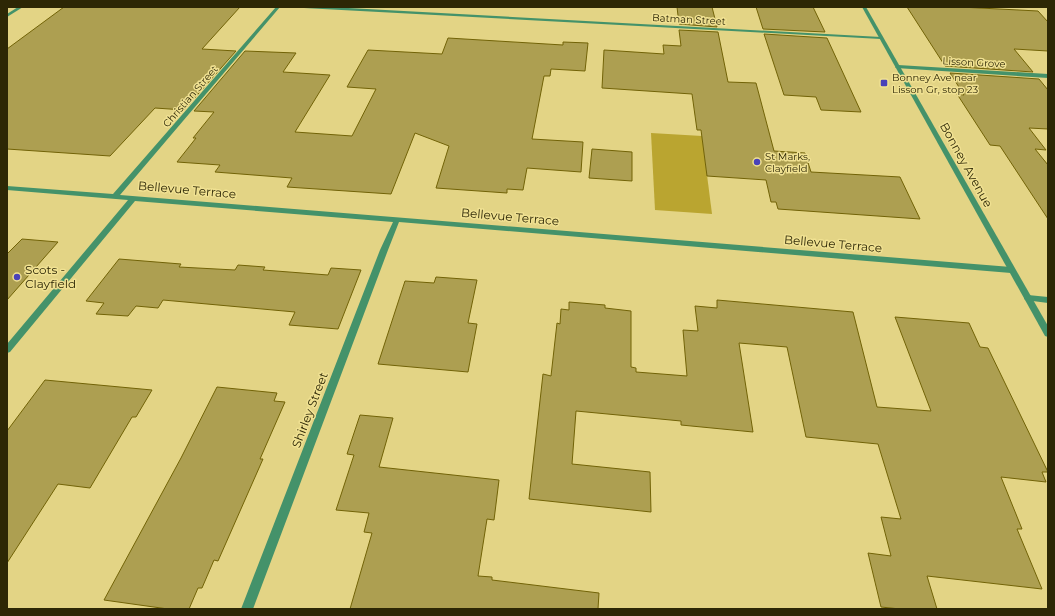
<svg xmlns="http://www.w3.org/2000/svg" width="1055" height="616" font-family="Montserrat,sans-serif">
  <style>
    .green { fill: #baa530 }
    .building { fill: #ad9f51; stroke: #726307 }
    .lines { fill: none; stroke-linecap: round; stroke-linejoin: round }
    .minor { fill: #44926a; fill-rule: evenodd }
    .tertiary { fill: #44926a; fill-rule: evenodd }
    .poi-dot { fill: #4942b9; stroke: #f0e192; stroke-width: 1.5 }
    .labels { text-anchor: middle; stroke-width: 3; stroke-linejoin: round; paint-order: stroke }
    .far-street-label { font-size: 10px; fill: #2d2705; stroke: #f0e192 }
    .far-poi-label { font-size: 10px; fill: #2d2705; stroke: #f0e192; text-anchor: start }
    .street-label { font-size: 12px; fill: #2d2705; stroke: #f0e192 }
    .poi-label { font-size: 12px; fill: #2d2705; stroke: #f0e192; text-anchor: start }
  </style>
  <rect width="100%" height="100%" fill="#e3d485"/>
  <!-- green -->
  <path class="green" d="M 651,133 L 702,136 L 712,214 L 655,210 Z"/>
  <!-- building -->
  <g class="building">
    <path d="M 64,7 L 240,7 L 202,49 L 236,51 L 184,110 L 155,108 L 110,156 L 7,149 L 7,49 Z"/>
    <path d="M 677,7 L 712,7 L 717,27 L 679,24 Z"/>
    <path d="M 756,7 L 813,7 L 825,32 L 763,29 Z"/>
    <path d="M 907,7 L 960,7 L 1038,11 L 1048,22 L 1048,51 L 1014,49 L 1033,72 L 945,66 Z"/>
    <path d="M 679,30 L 718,32 L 728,82 L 756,83 L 774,151 L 805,153 L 811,172 L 900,177 L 920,219 L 778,209 L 776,202 L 771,202 L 766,180 L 707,176 L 701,130 L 697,130 L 692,94 L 602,88 L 604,50 L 664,54 L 663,45 L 681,46 Z"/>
    <path d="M 764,34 L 827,38 L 861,112 L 821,110 L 816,97 L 784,95 Z"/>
    <path d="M 448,38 L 563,45 L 563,42 L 588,43 L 585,71 L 551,69 L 550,76 L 544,76 L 532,139 L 583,142 L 581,172 L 527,168 L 523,190 L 507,189 L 507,193 L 436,188 L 449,146 L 415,133 L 391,194 L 287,187 L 292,178 L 215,172 L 220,165 L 177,162 L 196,138 L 193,138 L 214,112 L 194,111 L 245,51 L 296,53 L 283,72 L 330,75 L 295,132 L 352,136 L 376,89 L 347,87 L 368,50 L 442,54 Z"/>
    <path d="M 950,73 L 1039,79 L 1048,90 L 1048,129 L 1029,128 L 1046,150 L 1035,149 L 1048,165 L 1048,219 L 1000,146 L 990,145 L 957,94 L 964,95 Z"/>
    <path d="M 592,149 L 632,152 L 632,181 L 589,178 Z"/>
    <path d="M 22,239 L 58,242 L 7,300 L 7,254 Z"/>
    <path d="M 119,259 L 181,264 L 179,267 L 235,270 L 238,265 L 265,267 L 263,270 L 328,275 L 331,268 L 361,270 L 338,329 L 289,325 L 295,312 L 163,300 L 158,308 L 136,306 L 128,316 L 96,314 L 104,303 L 86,301 Z"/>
    <path d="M 436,277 L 477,280 L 468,323 L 477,324 L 468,372 L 378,364 L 405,281 L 434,283 Z"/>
    <path d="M 717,300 L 853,312 L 877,407 L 931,411 L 895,317 L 969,323 L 980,347 L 988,348 L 1048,472 L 1042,472 L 1046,482 L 1001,477 L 1022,529 L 1017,529 L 1042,589 L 927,576 L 937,609 L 900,609 L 881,607 L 868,553 L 891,556 L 881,517 L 901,519 L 878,444 L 806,437 L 787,347 L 739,343 L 753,432 L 681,425 L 681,421 L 576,411 L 572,464 L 650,472 L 651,512 L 529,499 L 543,374 L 551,376 L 557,323 L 560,324 L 561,309 L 569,310 L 569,302 L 605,305 L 605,308 L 631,311 L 631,367 L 636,368 L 636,372 L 687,376 L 683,330 L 698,331 L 695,306 L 717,308 Z"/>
    <path d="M 45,380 L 152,390 L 136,417 L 132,417 L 90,488 L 58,484 L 7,563 L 7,431 Z"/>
    <path d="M 217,387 L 277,393 L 274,401 L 285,402 L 260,459 L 263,459 L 218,561 L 214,560 L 202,588 L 198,588 L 189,609 L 168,609 L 104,600 L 181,458 Z"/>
    <path d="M 360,415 L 393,418 L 379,467 L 499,480 L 494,520 L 487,519 L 478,576 L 492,577 L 492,580 L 599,593 L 598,609 L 350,609 L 372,533 L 364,532 L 369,513 L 336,510 L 354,455 L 347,454 Z"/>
  </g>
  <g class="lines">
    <!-- minor -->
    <g class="minor">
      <path d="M 18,7 L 23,7 L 7,17 L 7,14 Z"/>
      <path d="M 276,7 L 280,7 L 120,195 L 1011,267 L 1015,270 L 1011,273 L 399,222 L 388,250 L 253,609 L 241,609 L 380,250 L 393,222 L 135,201 L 10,352 L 7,353 L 7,344 L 128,200 L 7,190 L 7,186 L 113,194 Z"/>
      <path d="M 302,7 L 330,7 L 881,37 L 883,38 L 881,39 L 304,8 Z"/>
      <path d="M 898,65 L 1048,74 L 1048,78 L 896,68 L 895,67 Z"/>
      <path d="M 1028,295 L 1048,297 L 1048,303 L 1025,300 L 1024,298 Z"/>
    </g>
    <!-- tertiary -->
    <path class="tertiary" d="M 862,7 L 866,7 L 1048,326 L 1048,337 L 1045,336 Z"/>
  </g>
  <!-- markers -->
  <g class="poi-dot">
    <rect x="880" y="79" width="8" height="8" rx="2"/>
    <circle cx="757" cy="162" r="4"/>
    <circle cx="17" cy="277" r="4"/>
  </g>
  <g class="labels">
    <!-- far-street labels -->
    <g class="far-street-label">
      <text transform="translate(689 19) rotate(3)" y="4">Batman Street</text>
      <text transform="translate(974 62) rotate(3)" y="4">Lisson Grove</text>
      <text transform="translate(190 96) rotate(-49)" y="4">Christian Street</text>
    </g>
    <!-- far-poi labels -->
    <g class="far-poi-label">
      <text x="892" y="81">Bonney Ave near<tspan x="892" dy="12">Lisson Gr, stop 23</tspan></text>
      <text x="765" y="160">St Marks,<tspan x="765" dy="12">Clayfield</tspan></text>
    </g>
    <!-- street labels -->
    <g class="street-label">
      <text transform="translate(966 165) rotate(61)" y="4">Bonney Avenue</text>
      <text transform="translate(187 190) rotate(5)" y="4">Bellevue Terrace</text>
      <text transform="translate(510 217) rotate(5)" y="4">Bellevue Terrace</text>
      <text transform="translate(833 244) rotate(5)" y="4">Bellevue Terrace</text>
      <text transform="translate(310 410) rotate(-69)" y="4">Shirley Street</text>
    </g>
    <!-- poi labels -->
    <g class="poi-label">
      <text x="25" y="274">Scots -<tspan x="25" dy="14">Clayfield</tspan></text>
    </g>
  </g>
  <!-- border -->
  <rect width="1055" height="616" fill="none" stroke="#2d2705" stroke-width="16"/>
</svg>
